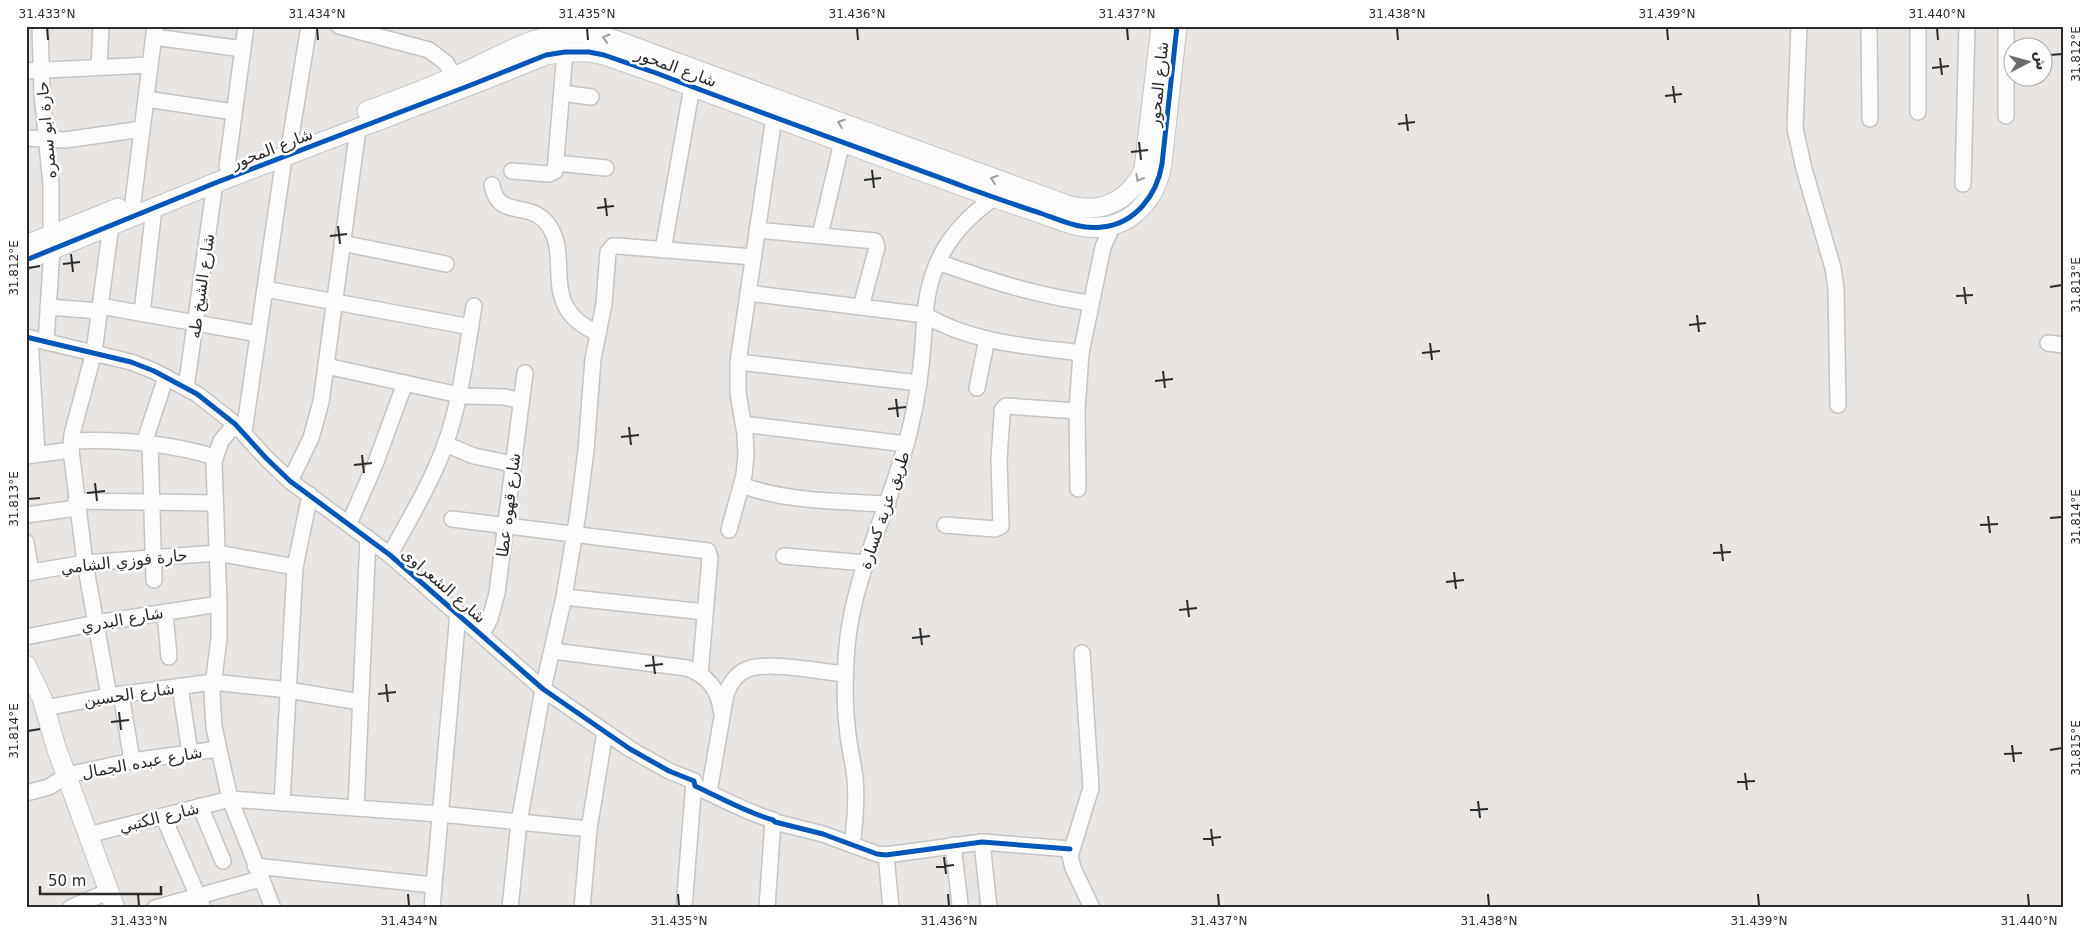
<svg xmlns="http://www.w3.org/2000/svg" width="2090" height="934" font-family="'DejaVu Sans','Noto Naskh Arabic',sans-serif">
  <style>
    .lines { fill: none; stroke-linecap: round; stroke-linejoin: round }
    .minor-casing { stroke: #c4c4c4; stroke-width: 18 }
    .tertiary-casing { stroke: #c4c4c4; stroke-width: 21 }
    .minor { stroke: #fcfbfb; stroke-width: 15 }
    .tertiary { stroke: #fcfbfb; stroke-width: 19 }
    .cycleway-casing { stroke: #fff; stroke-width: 8 }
    .cycleway { stroke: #0057b8; stroke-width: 5 }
    .oneway { stroke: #9e9d9d }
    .ticks { fill: none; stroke: #2b2b2b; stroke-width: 2 }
    .labels { text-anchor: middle; stroke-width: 5; stroke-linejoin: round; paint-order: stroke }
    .street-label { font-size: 16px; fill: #2b2b2b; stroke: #fff }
    .neatline { fill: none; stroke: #2b2b2b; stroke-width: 2 }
    .ticks-label { font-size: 12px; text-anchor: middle; fill: #2b2b2b }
  </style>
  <rect width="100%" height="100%" fill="#e8e5e2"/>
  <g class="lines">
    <defs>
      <g id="minor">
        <path d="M 40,26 L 42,94 L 51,185 L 51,235"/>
        <path d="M 339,26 L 429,50 L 446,63 L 454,77"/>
        <path d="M 1799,26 L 1795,128 L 1804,169 L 1833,268 L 1836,288 L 1838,405"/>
        <path d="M 1869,26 L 1870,119"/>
        <path d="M 1918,26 L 1918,112"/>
        <path d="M 2006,26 L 2006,116"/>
        <path d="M 154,37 L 243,49"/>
        <path d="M 99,67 L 101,26"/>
        <path d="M 26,71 L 150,65"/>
        <path d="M 562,93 L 591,97"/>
        <path d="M 146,99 L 234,112"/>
        <path d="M 26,138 L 65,140 L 142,129"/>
        <path d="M 290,142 L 309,26"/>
        <path d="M 556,163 L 606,168"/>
        <path d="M 227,166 L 246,26"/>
        <path d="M 512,171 L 549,174 L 555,171 L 565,52"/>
        <path d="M 1963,184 L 1967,26"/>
        <path d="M 492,185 C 498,219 527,201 545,221 C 576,254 534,306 598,333"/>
        <path d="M 133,202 L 155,26"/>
        <path d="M 757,230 L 875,241 L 877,247 L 861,307"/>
        <path d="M 820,235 L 842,142"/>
        <path d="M 342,243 L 446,264"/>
        <path d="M 663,250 L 692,87"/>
        <path d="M 938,262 C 991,281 1034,295 1090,303"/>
        <path d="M 265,289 L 471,327"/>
        <path d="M 748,293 L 925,315 C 972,343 1027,346 1081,353"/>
        <path d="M 100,306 L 258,334"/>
        <path d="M 48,307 L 100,311"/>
        <path d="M 142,313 L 154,208"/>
        <path d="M 26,337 L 131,362 L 154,371 L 197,394 L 235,424 L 266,458 L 290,481 L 390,555 L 543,689 L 630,749 L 669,771 L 694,781 L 695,786 C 721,798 745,812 773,820 L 775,822 L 823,834 L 877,854 L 886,855 L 982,842 L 1070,849"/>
        <path d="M 30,338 L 37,454"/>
        <path d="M 46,342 L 52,249"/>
        <path d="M 2048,343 L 2064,345"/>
        <path d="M 738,362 L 919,383"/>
        <path d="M 326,366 L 464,396 L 505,397 L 521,401"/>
        <path d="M 186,388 L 215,183"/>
        <path d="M 977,388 L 987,339"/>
        <path d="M 235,424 L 221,441 L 214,462 L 219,604 L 219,638 L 212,694 L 214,727 L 230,799 L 273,908"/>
        <path d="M 743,424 L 906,444"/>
        <path d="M 244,432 L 284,158"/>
        <path d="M 71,441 C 120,439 168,443 215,457"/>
        <path d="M 144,443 L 166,377"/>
        <path d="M 150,443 L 154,580"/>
        <path d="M 445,444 L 474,456 L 513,464"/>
        <path d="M 26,456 L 71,450"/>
        <path d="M 290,481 L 311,438 L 321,402 L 358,129"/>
        <path d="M 741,485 C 788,502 838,501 888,504"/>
        <path d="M 1078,489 L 1077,411 L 1081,353 L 1103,247 L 1113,225"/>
        <path d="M 76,501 L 215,503"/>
        <path d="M 26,515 L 77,508"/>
        <path d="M 452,519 L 708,551 L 710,558 L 700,674"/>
        <path d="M 349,524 L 376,462 L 405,383"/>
        <path d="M 945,525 L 995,529 L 1001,526 L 999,460 L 1002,415 L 1002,410 L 1006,406 L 1077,411"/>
        <path d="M 729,530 L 744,475 L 746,455 L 745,434 L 738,393 L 738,362 L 774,117"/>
        <path d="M 26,542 L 31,572"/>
        <path d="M 390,555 C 409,519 431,484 445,445 C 461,401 466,352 474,306"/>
        <path d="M 784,556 L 865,563"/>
        <path d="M 26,573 L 85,563 L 217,553 L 295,567"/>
        <path d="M 564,597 L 705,612"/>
        <path d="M 165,612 L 169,657"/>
        <path d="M 482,634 L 490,619 L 497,593 L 525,373"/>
        <path d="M 26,637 L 96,623 L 219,604"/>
        <path d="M 553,651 L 687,668 C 706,675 719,689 721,710"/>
        <path d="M 1082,653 L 1091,788 L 1070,856 L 1073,868 L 1092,908"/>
        <path d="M 180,687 L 190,753"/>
        <path d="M 121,694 L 132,761"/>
        <path d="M 109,696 L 85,563 L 71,450 L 72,434 L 94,352 L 111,225"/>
        <path d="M 45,708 L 109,696 L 213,682 L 288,690 L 360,702"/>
        <path d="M 709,792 L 726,694 C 730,683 737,673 748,669 C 769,661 822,672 845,674"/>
        <path d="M 26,793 L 49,787 L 67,775 L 132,761 L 218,749"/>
        <path d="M 282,803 L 295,567 L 310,495"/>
        <path d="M 200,806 L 223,861"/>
        <path d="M 356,808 L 368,538"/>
        <path d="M 163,816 L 203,908"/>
        <path d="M 88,835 L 230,799 L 440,814 L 589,829"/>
        <path d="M 982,842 L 989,908"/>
        <path d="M 852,845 C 855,823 857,800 855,778 C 853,760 848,743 847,725 C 844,699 845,672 847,646 C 854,570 893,503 910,429 C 917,401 921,372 923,344 C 925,318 925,294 935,269 C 946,239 968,216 994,198"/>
        <path d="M 953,845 L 960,904"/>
        <path d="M 886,855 L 891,908"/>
        <path d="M 255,866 L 433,885"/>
        <path d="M 70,908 L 109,891"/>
        <path d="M 155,908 L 260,879"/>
        <path d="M 432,908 L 458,613"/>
        <path d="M 510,908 L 519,822 L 543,689 L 564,597 L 578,513 L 586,450 L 593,359 L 604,304 L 608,252 L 613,246 L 618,246 L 753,257"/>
        <path d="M 582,908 L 589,829 L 605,732"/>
        <path d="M 684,908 L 694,781"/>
        <path d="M 767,908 L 773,820"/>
      </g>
      <g id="tertiary">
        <path d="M 367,111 C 397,100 427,89 456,76 C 495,59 537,31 581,33 C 609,35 636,48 661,57 L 1067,205 C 1100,215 1130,201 1144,169 L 1161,26"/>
        <path d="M 26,245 L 118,208"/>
        <path d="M 26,260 L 215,183 L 471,85 L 546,55 L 565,52 L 589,52 L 604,55 L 656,73 C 758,112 862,149 965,187 C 990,196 1015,205 1040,213 C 1060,220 1080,230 1102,227 C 1135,224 1157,195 1162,164 L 1177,26"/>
        <path d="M 26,665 L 42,698 L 56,747 L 115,908"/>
      </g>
    </defs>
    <!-- minor casing -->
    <use href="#minor" class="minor-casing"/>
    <!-- tertiary casing -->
    <use href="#tertiary" class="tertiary-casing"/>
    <!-- minor -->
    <use href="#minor" class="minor"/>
    <!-- tertiary -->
    <use href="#tertiary" class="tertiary"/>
    <defs>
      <g id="cycleway">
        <path d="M 26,260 L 215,183 L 471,85 L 546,55 L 565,52 L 589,52 L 604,55 L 656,73 C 758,112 862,149 965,187 C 990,196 1015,205 1040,213 C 1060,220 1080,230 1102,227 C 1135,224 1157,195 1162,164 L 1177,26"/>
        <path d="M 26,337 L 131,362 L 154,371 L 197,394 L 235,424 L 266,458 L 290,481 L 390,555 L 543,689 L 630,749 L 669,771 L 694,781 L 695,786 C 721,798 745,812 773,820 L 775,822 L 823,834 L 877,854 L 886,855 L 982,842 L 1070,849"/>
      </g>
    </defs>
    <!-- cycleway casing -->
    <use href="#cycleway" class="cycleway-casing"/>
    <!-- cycleway -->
    <use href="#cycleway" class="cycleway"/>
  </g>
  <!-- one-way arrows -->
  <defs><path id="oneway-chevron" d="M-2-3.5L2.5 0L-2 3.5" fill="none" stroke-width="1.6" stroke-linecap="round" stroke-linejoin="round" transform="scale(1.25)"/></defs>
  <g class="oneway">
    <use href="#oneway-chevron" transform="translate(606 38) rotate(-164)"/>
    <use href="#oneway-chevron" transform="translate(841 123) rotate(-160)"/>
    <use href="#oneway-chevron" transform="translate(1139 178) rotate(119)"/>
    <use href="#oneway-chevron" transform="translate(994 179) rotate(-160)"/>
  </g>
  <!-- ticks -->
  <path class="ticks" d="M 47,28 L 48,40M 317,28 L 318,40M 587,28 L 588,40M 857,28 L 858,40M 1127,28 L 1128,40M 1397,28 L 1398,40M 1667,28 L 1668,40M 1937,28 L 1938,40M 2050,55 L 2062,54M 1940,58 L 1942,75M 1932,68 L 1949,66M 1673,86 L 1675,103M 1665,96 L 1682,94M 1406,114 L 1408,131M 1398,124 L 1415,122M 1139,142 L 1141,160M 1131,152 L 1148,150M 872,170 L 874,188M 864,180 L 881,178M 605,198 L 607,216M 597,208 L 614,206M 338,226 L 340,244M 330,236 L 347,234M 71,254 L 73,272M 63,264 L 80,262M 28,268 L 40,266M 1964,287 L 1966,304M 2050,287 L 2062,285M 1956,296 L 1973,295M 1697,315 L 1699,332M 1689,325 L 1706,323M 1430,343 L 1432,360M 1422,353 L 1440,351M 1163,371 L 1165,388M 1155,381 L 1173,379M 896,399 L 898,417M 888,409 L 906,407M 629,427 L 631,445M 621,437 L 639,435M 362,455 L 364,473M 354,465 L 372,463M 95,483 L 97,501M 87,493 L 105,491M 28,499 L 40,498M 1988,516 L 1990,533M 2050,518 L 2062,517M 1980,525 L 1998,524M 1721,544 L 1723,561M 1713,553 L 1731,552M 1454,572 L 1456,589M 1446,582 L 1464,580M 1187,600 L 1189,617M 1179,610 L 1197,608M 920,628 L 922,645M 912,638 L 930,636M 653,656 L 655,674M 645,666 L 663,664M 386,684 L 388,702M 378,694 L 396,692M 119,712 L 121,730M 111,722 L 129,720M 28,731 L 40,729M 2012,745 L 2014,762M 2050,750 L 2062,748M 2004,754 L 2022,753M 1745,773 L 1747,790M 1737,782 L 1755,781M 1478,801 L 1480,818M 1470,810 L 1488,809M 1211,829 L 1213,846M 1203,839 L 1221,837M 944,857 L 946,874M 936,867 L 954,865M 138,894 L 139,906M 408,894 L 409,906M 678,894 L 679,906M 948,894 L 949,906M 1218,894 L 1219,906M 1488,894 L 1489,906M 1758,894 L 1759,906M 2028,894 L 2029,906"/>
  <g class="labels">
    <!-- street labels -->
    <g class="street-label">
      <text transform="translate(676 67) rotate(20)" y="6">شارع المحور</text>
      <text transform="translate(1158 84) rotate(-84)" y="6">شارع المحور</text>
      <text transform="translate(46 130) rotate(-95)" y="6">حارة ابو سمره</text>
      <text transform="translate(272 148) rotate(-21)" y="6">شارع المحور</text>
      <text transform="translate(201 286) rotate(-82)" y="6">شارع الشيخ طه</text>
      <text transform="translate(508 505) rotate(-83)" y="6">شارع قهوه عطا</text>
      <text transform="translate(884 510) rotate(-71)" y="6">طريق عزبة كسارة</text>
      <text transform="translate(124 561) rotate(-6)" y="6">حارة فوزي الشامي</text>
      <text transform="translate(444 585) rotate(41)" y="6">شارع الشعراوى</text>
      <text transform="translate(122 619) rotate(-10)" y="6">شارع البدري</text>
      <text transform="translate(129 694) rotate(-8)" y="6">شارع الحسين</text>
      <text transform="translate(142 762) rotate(-10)" y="6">شارع عبده الجمال</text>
      <text transform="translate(159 817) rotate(-14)" y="6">شارع الكتبي</text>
    </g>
  </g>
  <!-- border -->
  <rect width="2090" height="934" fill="none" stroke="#ffffff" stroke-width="55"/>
  <!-- north arrow -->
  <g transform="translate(2028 62) rotate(84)"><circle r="24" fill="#ffffff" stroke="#aaaaaa"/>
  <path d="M0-4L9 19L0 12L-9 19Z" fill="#6d6c6b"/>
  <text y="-8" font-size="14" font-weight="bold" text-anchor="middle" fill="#2b2b2b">ش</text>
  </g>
  <!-- scale -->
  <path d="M40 886v8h121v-8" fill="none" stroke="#2b2b2b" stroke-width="2.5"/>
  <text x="48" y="886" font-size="15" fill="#2b2b2b" stroke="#ffffff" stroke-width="4" paint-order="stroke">50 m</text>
  <rect x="28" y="28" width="2034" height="878" class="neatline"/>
  <g class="ticks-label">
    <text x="47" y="18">31.433°N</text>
    <text x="317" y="18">31.434°N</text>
    <text x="587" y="18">31.435°N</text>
    <text x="857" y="18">31.436°N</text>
    <text x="1127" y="18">31.437°N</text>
    <text x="1397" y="18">31.438°N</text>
    <text x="1667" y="18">31.439°N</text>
    <text x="1937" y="18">31.440°N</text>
    <text transform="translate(2076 54) rotate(-90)" y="4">31.812°E</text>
    <text transform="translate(14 268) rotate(-90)" y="4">31.812°E</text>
    <text transform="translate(2076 285) rotate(-90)" y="4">31.813°E</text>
    <text transform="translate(14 499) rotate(-90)" y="4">31.813°E</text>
    <text transform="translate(2076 517) rotate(-90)" y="4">31.814°E</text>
    <text transform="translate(14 731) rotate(-90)" y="4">31.814°E</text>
    <text transform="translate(2076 748) rotate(-90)" y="4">31.815°E</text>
    <text x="139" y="925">31.433°N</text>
    <text x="409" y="925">31.434°N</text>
    <text x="679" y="925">31.435°N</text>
    <text x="949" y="925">31.436°N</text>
    <text x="1219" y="925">31.437°N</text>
    <text x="1489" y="925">31.438°N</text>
    <text x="1759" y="925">31.439°N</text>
    <text x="2029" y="925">31.440°N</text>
  </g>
</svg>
